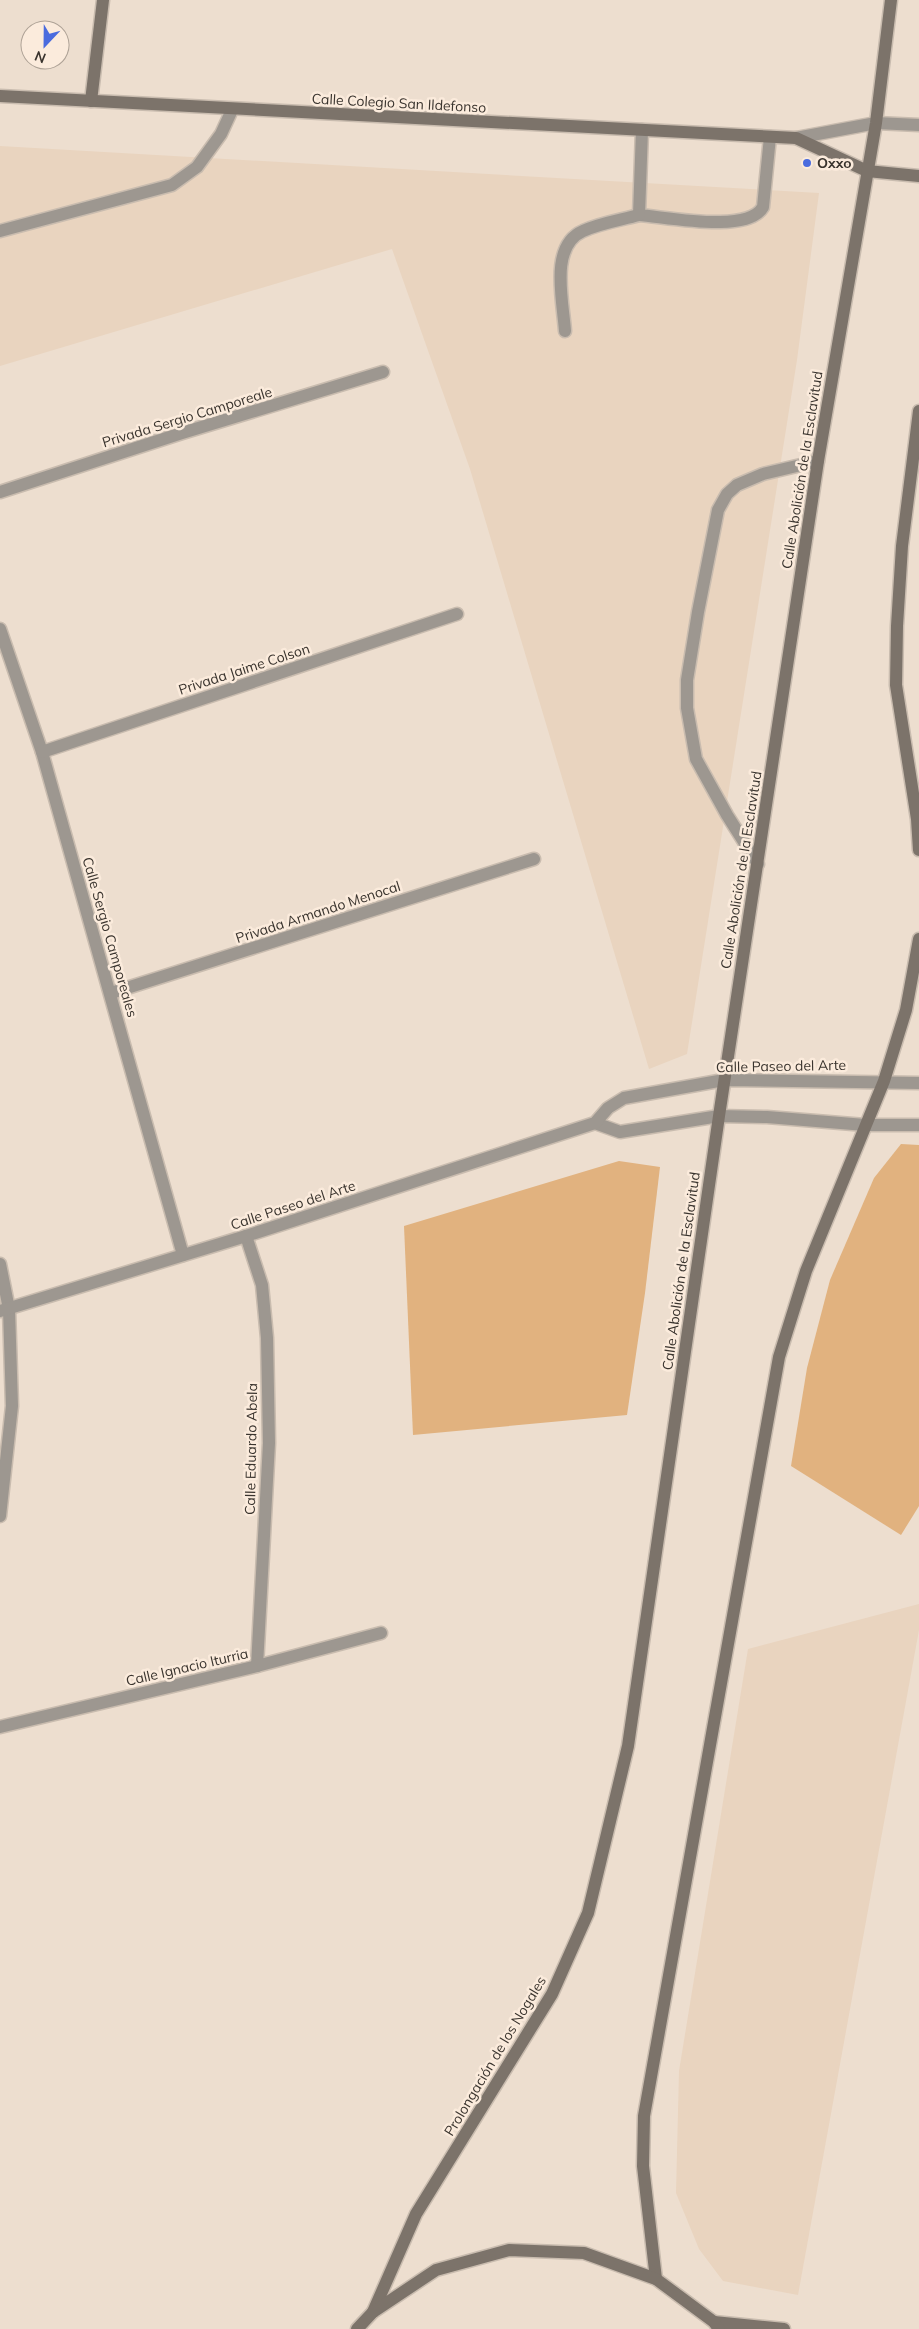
<svg xmlns="http://www.w3.org/2000/svg" width="919" height="2329" font-family="Mulish,sans-serif">
  <style>
    .built { fill: #e9d4bf }
    .green { fill: #e1b27f }
    .lines { fill: none; stroke-linecap: round; stroke-linejoin: round }
    .lane-casing { stroke: #c9bcaf; stroke-width: 15 }
    .street-casing { stroke: #c9bcaf; stroke-width: 15 }
    .secondary-casing { stroke: #c9bcaf; stroke-width: 15 }
    .lane { stroke: #9d9790; stroke-width: 12 }
    .street { stroke: #9d9790; stroke-width: 12 }
    .secondary { stroke: #7c736a; stroke-width: 12 }
    .poi-dot { fill: #4a6bde; stroke: #fbebdc; stroke-width: 2 }
    .labels { text-anchor: middle; stroke-width: 5; stroke-linejoin: round; paint-order: stroke }
    .street-label { font-size: 14px; fill: #3a342e; stroke: #fbebdc }
    .poi-label { font-size: 14px; font-weight: bold; fill: #3a342e; stroke: #fbebdc; text-anchor: start }
  </style>
  <rect width="100%" height="100%" fill="#eddecf"/>
  <!-- built -->
  <g class="built">
    <path d="M 0,146 L 819,193 L 797,360 L 687,1054 L 649,1069 L 470,469 L 392,249 L 0,366 Z"/>
    <path d="M 919,1604 L 919,1630 L 798,2295 L 723,2281 L 699,2249 L 676,2193 L 679,2071 L 748,1649 Z"/>
  </g>
  <!-- green -->
  <g class="green">
    <path d="M 901,1144 L 919,1145 L 919,1506 L 901,1535 L 791,1466 L 807,1368 L 830,1280 L 874,1178 Z"/>
    <path d="M 619,1161 L 660,1167 L 645,1293 L 627,1415 L 413,1435 L 404,1226 Z"/>
  </g>
  <g class="lines">
    <defs>
      <g id="lane">
        <path d="M 642,130 L 639,215 C 667,217 748,234 763,207 L 770,137"/>
        <path d="M 0,231 L 172,185 L 197,167 L 221,134 L 232,110"/>
        <path d="M 565,331 C 563,301 549,246 583,231 C 600,223 621,220 639,215"/>
        <path d="M 758,864 L 727,815 L 696,759 L 687,708 L 687,680 L 698,612 L 718,510 L 727,494 L 737,485 L 763,474 L 818,461"/>
      </g>
      <g id="street">
        <path d="M 796,138 L 876,123 L 919,125"/>
        <path d="M 0,492 L 182,433 L 383,372"/>
        <path d="M 0,629 L 42,752 L 183,1255"/>
        <path d="M 42,752 L 457,614"/>
        <path d="M 111,993 L 534,859"/>
        <path d="M 595,1123 L 620,1132 L 719,1116 L 767,1117 L 865,1125 L 919,1125"/>
        <path d="M 246,1236 L 262,1285 L 267,1338 L 269,1443 L 257,1666"/>
        <path d="M 0,1264 L 9,1309 L 12,1406 L 0,1516"/>
        <path d="M 0,1311 L 246,1236 L 595,1123 L 608,1108 L 624,1098 L 724,1080 L 919,1083"/>
        <path d="M 0,1727 L 257,1666 L 381,1633"/>
      </g>
      <g id="secondary">
        <path d="M 0,96 L 796,138 L 867,171 L 919,176"/>
        <path d="M 91,101 L 103,0"/>
        <path d="M 919,411 L 902,546 L 897,626 L 896,685 L 917,819 L 919,850"/>
        <path d="M 656,2279 L 643,2166 L 644,2116 L 779,1357 L 806,1271 L 884,1081 L 906,1010 L 919,939"/>
        <path d="M 373,2312 L 416,2214 L 552,1994 L 588,1913 L 628,1746 L 719,1116 L 818,461 L 876,123 L 891,0"/>
        <path d="M 714,2322 L 784,2329"/>
        <path d="M 357,2329 L 373,2312 L 436,2270 L 509,2250 L 584,2253 L 656,2279 L 714,2322 L 719,2329"/>
      </g>
    </defs>
    <!-- lane casing -->
    <use href="#lane" class="lane-casing"/>
    <!-- street casing -->
    <use href="#street" class="street-casing"/>
    <!-- secondary casing -->
    <use href="#secondary" class="secondary-casing"/>
    <!-- lane -->
    <use href="#lane" class="lane"/>
    <!-- street -->
    <use href="#street" class="street"/>
    <!-- secondary -->
    <use href="#secondary" class="secondary"/>
  </g>
  <!-- markers -->
  <circle class="poi-dot" cx="807" cy="163" r="5"/>
  <g class="labels">
    <!-- street labels -->
    <g class="street-label">
      <text transform="translate(399 103) rotate(3)" y="5">Calle Colegio San Ildefonso</text>
      <text transform="translate(187 417) rotate(-17)" y="5">Privada Sergio Camporeale</text>
      <text transform="translate(802 470) rotate(-81)" y="5">Calle Abolición de la Esclavitud</text>
      <text transform="translate(244 669) rotate(-18)" y="5">Privada Jaime Colson</text>
      <text transform="translate(741 870) rotate(-81)" y="5">Calle Abolición de la Esclavitud</text>
      <text transform="translate(318 912) rotate(-18)" y="5">Privada Armando Menocal</text>
      <text transform="translate(110 937) rotate(74)" y="5">Calle Sergio Camporeales</text>
      <text transform="translate(781 1066) rotate(-1)" y="5">Calle Paseo del Arte</text>
      <text transform="translate(293 1205) rotate(-18)" y="5">Calle Paseo del Arte</text>
      <text transform="translate(681 1271) rotate(-82)" y="5">Calle Abolición de la Esclavitud</text>
      <text transform="translate(251 1449) rotate(-89)" y="5">Calle Eduardo Abela</text>
      <text transform="translate(187 1667) rotate(-13)" y="5">Calle Ignacio Iturria</text>
      <text transform="translate(495 2056) rotate(-59)" y="5">Prolongación de los Nogales</text>
    </g>
    <!-- poi labels -->
    <g class="poi-label">
      <text x="817" y="168">Oxxo</text>
    </g>
  </g>
  <!-- north arrow -->
  <g transform="translate(45 45) rotate(202)"><circle r="24" fill="#fbebdc" stroke="#aea296"/>
  <path d="M0-4L9 19L0 12L-9 19Z" fill="#4a6bde"/>
  <text y="-8" font-size="14" font-weight="bold" text-anchor="middle" fill="#3a342e">N</text>
  </g>
</svg>
